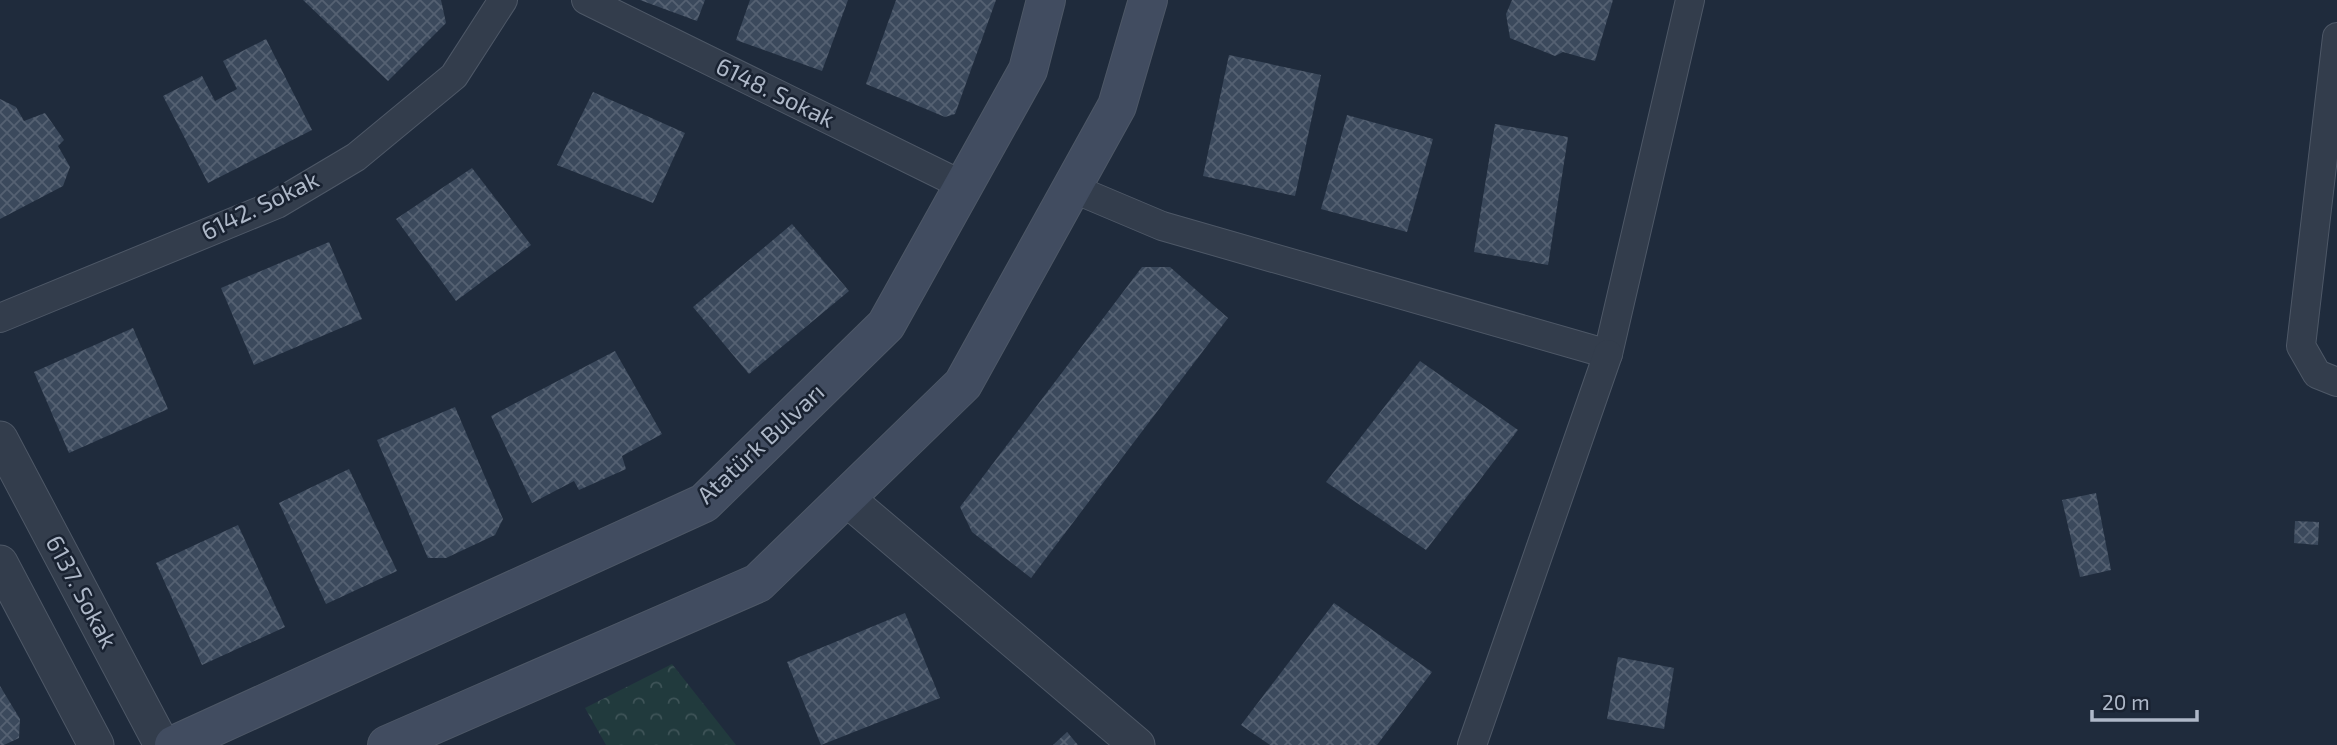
<svg xmlns="http://www.w3.org/2000/svg" width="2337" height="745" font-family="'Exo 2',sans-serif">
  <style>
    .forest { fill: url(#forest-crowns) }
    .building { fill: url(#building-cross-hatch) }
    .lines { fill: none; stroke-linecap: round; stroke-linejoin: round }
    .minor-casing { stroke: #4e5867; stroke-width: 30 }
    .tertiary-casing { stroke: #4e5867; stroke-width: 37 }
    .secondary-casing { stroke: #4e5867; stroke-width: 40 }
    .minor { stroke: #333d4c; stroke-width: 28 }
    .tertiary { stroke: #333d4c; stroke-width: 35 }
    .secondary { stroke: #414c60; stroke-width: 38 }
    .labels { text-anchor: middle; stroke-width: 5; stroke-linejoin: round; paint-order: stroke }
    .street-label { font-size: 24px; fill: #aeb8c8; stroke: #192231 }
  </style>
  <defs>
    <pattern id="forest-crowns" width="20" height="18" patternUnits="userSpaceOnUse" patternTransform="scale(1.75)"><rect width="20" height="18" fill="#213a3d"/><path d="M2 6a3 3 0 1 1 6 0M12 15a3 3 0 1 1 6 0" fill="none" stroke="#3f5458"/></pattern>
    <pattern id="building-cross-hatch" width="8" height="8" patternUnits="userSpaceOnUse" patternTransform="scale(1.75)"><rect width="8" height="8" fill="#3b495c"/><path d="M0 0l8 8M0 8l8-8" fill="none" stroke="#556172"/></pattern>
  </defs>
  <rect width="100%" height="100%" fill="#1f2b3c"/>
  <!-- forest -->
  <path class="forest" d="M 672,664 L 736,745 L 606,745 L 585,708 Z"/>
  <!-- building -->
  <g class="building">
    <path d="M 303,0 L 441,0 L 446,23 L 388,81 Z"/>
    <path d="M 640,0 L 705,0 L 697,21 Z"/>
    <path d="M 750,0 L 848,0 L 822,71 L 736,40 Z"/>
    <path d="M 896,0 L 996,0 L 955,114 L 945,117 L 866,84 Z"/>
    <path d="M 1512,0 L 1613,0 L 1595,61 L 1563,52 L 1555,56 L 1510,38 L 1506,14 Z"/>
    <path d="M 266,39 L 312,130 L 208,183 L 163,96 L 202,76 L 215,101 L 237,89 L 223,61 Z"/>
    <path d="M 1229,55 L 1321,75 L 1295,196 L 1203,176 Z"/>
    <path d="M 593,92 L 685,133 L 653,203 L 557,165 Z"/>
    <path d="M 0,99 L 16,107 L 24,121 L 45,113 L 64,140 L 58,146 L 70,167 L 63,186 L 0,219 Z"/>
    <path d="M 1347,115 L 1433,139 L 1407,232 L 1321,209 Z"/>
    <path d="M 1495,124 L 1568,137 L 1548,265 L 1474,252 Z"/>
    <path d="M 472,168 L 531,245 L 456,301 L 396,219 Z"/>
    <path d="M 792,224 L 849,291 L 749,374 L 693,307 Z"/>
    <path d="M 329,242 L 362,319 L 254,365 L 221,288 Z"/>
    <path d="M 1142,267 L 1170,267 L 1228,318 L 1031,578 L 972,532 L 960,507 Z"/>
    <path d="M 133,328 L 168,409 L 69,453 L 34,372 Z"/>
    <path d="M 615,351 L 662,434 L 622,456 L 626,469 L 579,490 L 574,481 L 532,503 L 491,416 Z"/>
    <path d="M 1420,361 L 1518,430 L 1426,550 L 1326,482 Z"/>
    <path d="M 455,407 L 503,519 L 495,535 L 446,558 L 428,558 L 377,440 Z"/>
    <path d="M 349,469 L 397,571 L 326,604 L 279,503 Z"/>
    <path d="M 2096,493 L 2111,570 L 2080,577 L 2062,500 Z"/>
    <path d="M 2295,521 L 2319,522 L 2318,545 L 2294,543 Z"/>
    <path d="M 238,525 L 285,627 L 202,665 L 156,563 Z"/>
    <path d="M 1334,603 L 1432,672 L 1377,745 L 1270,745 L 1241,725 Z"/>
    <path d="M 905,613 L 940,698 L 821,745 L 787,662 Z"/>
    <path d="M 1618,657 L 1674,668 L 1664,729 L 1607,719 Z"/>
    <path d="M 0,686 L 20,719 L 19,738 L 4,745 L 0,745 Z"/>
    <path d="M 1067,732 L 1078,745 L 1053,745 Z"/>
  </g>
  <g class="lines">
    <defs>
      <g id="minor">
        <path d="M 586,0 L 964,186"/>
        <path d="M 2337,37 L 2301,346 L 2317,374 L 2337,382"/>
        <path d="M 1072,188 L 1162,226 L 1608,354 L 1690,0"/>
        <path d="M 0,318 L 277,204 L 356,157 L 454,76 L 503,0"/>
        <path d="M 1472,745 L 1608,354"/>
      </g>
      <g id="tertiary">
        <path d="M 0,439 L 162,745"/>
        <path d="M 846,498 L 1137,745"/>
        <path d="M 0,563 L 96,745"/>
      </g>
      <g id="secondary">
        <path d="M 174,745 L 704,503 L 886,325 L 1028,70 L 1046,0"/>
        <path d="M 387,745 L 758,583 L 963,384 L 1117,106 L 1148,0"/>
      </g>
    </defs>
    <!-- minor casing -->
    <use href="#minor" class="minor-casing"/>
    <!-- tertiary casing -->
    <use href="#tertiary" class="tertiary-casing"/>
    <!-- secondary casing -->
    <use href="#secondary" class="secondary-casing"/>
    <!-- minor -->
    <use href="#minor" class="minor"/>
    <!-- tertiary -->
    <use href="#tertiary" class="tertiary"/>
    <!-- secondary -->
    <use href="#secondary" class="secondary"/>
  </g>
  <g class="labels">
    <!-- street labels -->
    <g class="street-label">
      <text transform="translate(775 93) rotate(26)" y="8">6148. Sokak</text>
      <text transform="translate(260 206) rotate(-26)" y="8">6142. Sokak</text>
      <text transform="translate(761 444) rotate(-43)" y="8">Atatürk Bulvarı</text>
      <text transform="translate(81 592) rotate(62)" y="8">6137. Sokak</text>
    </g>
  </g>
  <!-- scale -->
  <path d="M2092 710v10h105v-10" fill="none" stroke="#aeb8c8" stroke-width="3.5"/>
  <text x="2102" y="710" font-size="21" fill="#aeb8c8" stroke="#192231" stroke-width="5" paint-order="stroke">20 m</text>
</svg>
